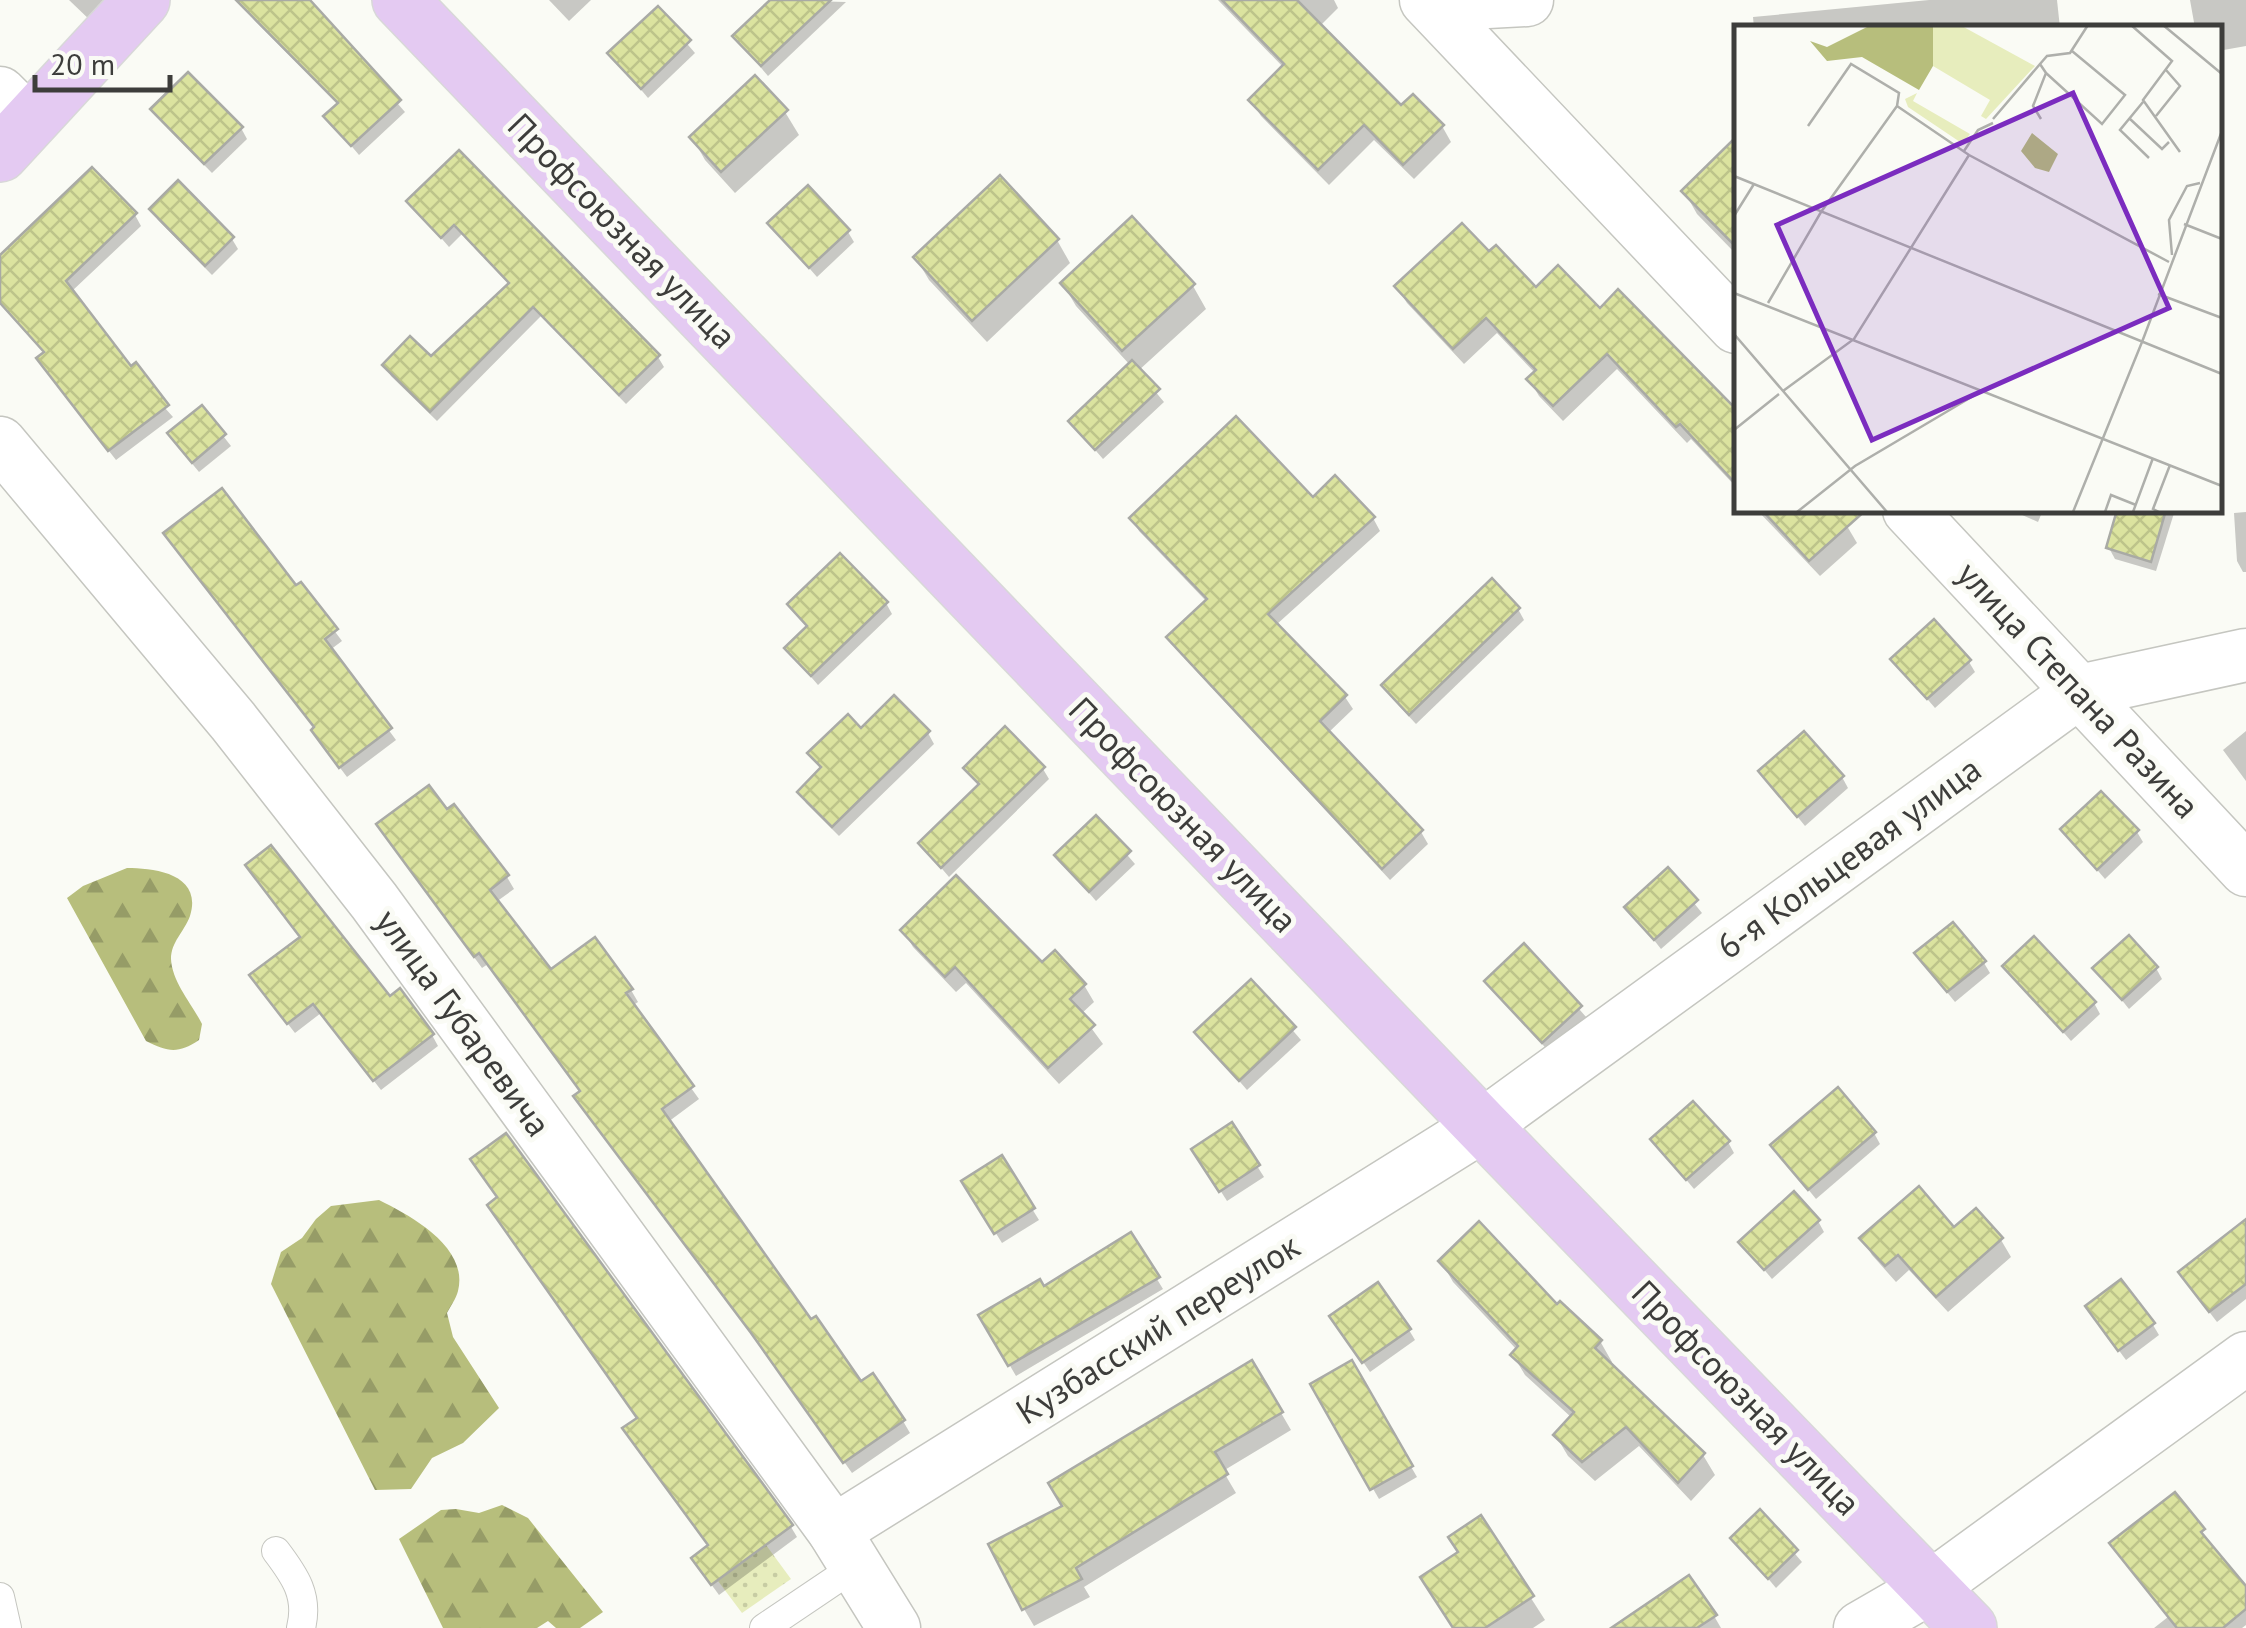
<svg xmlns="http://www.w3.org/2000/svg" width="2246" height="1628" font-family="'PT Sans',sans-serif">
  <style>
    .grass { fill: url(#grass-dots) }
    .forest { fill: url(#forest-firs) }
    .shadow { fill: #0003 }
    .building { fill: url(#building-cross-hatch); stroke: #a9aaa5; stroke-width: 2.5 }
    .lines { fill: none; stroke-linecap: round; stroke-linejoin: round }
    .service-casing { stroke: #c5c6c0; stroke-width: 30 }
    .minor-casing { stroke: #c5c6c0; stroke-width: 55 }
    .primary-casing { stroke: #d8d8d8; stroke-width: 58 }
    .service { stroke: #fff; stroke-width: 28 }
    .minor { stroke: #fff; stroke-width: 52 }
    .primary { stroke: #e4caf2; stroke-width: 55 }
    .labels { text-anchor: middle; stroke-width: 10; stroke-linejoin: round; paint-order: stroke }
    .street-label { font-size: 35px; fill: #3d3d3b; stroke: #fafbf5 }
    .inset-road { fill: none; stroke: #aeafab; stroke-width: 2.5 }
    .view { fill: #7b2cbf; fill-opacity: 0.15; stroke: #7b2cbf; stroke-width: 5 }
    .inset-edge { fill: none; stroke: #3d3d3b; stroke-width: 5 }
  </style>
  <defs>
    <pattern id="grass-dots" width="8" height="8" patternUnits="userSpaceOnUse" patternTransform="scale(2.5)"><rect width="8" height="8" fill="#e7edbd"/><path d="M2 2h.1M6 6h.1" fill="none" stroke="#c7cca3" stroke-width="1.8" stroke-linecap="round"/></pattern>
    <pattern id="forest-firs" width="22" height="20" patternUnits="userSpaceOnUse" patternTransform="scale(2.5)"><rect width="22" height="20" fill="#b7be7c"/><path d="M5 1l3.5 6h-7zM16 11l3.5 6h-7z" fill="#969c67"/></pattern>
    <pattern id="building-cross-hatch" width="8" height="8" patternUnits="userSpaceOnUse" patternTransform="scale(2.5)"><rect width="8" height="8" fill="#dbe39f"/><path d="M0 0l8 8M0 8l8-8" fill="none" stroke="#bdc48a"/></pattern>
  </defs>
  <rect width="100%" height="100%" fill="#fafbf5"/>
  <!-- grass -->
  <path class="grass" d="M 766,1545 L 791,1579 L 742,1613 L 718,1581 Z"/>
  <!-- forest -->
  <g class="forest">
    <path d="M 127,868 C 155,868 203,874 190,916 C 184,932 171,942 171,959 C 172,982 192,1004 202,1024 L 199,1040 C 178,1054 168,1052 146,1041 L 67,898 L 83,886 Z"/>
    <path d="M 379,1200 C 411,1216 469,1247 458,1291 C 456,1299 450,1307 447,1313 L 453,1337 L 499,1408 L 463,1443 L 432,1458 L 411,1489 L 375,1490 L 271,1284 L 281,1252 L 302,1238 L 316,1219 L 331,1206 Z"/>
    <path d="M 502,1505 L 528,1518 L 603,1612 L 580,1628 L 556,1628 L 548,1621 L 537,1628 L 443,1628 L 399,1539 L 441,1510 L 456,1509 L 479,1513 Z"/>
  </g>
  <!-- shadow -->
  <g class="shadow">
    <path d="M 69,0 L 115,0 L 93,23 Z"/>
    <path d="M 257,0 L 307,0 L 405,112 L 359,155 L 327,117 L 339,105 L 254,20 L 248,9 Z"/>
    <path d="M 549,0 L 591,0 L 569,21 Z"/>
    <path d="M 773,0 L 846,2 L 768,76 L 735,37 Z"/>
    <path d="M 1218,0 L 1334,0 L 1338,8 L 1320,26 L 1401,108 L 1442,126 L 1451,142 L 1414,179 L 1374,140 L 1329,185 L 1261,116 L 1251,100 L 1284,68 Z"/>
    <path d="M 1929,0 L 2057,0 L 2060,28 L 1754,28 L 1753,17 Z"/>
    <path d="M 2190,0 L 2246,0 L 2246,46 L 2218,51 L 2218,28 L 2195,28 Z"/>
    <path d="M 657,9 L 695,53 L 648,98 L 611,54 Z"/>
    <path d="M 153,109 L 241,128 L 247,139 L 212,173 L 160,120 Z"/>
    <path d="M 785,112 L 799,135 L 735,193 L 705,160 L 692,137 Z"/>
    <path d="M 1736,140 L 1736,254 L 1697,214 L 1684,191 Z"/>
    <path d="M 459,154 L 658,357 L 664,367 L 626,404 L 541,316 L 437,421 L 391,376 L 385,365 L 431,360 L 510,285 L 462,234 L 449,247 L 409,201 Z"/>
    <path d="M 152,209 L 232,239 L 238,249 L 212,275 L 158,220 Z"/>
    <path d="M 135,215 L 141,226 L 71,292 L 131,370 L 173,417 L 116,460 L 45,369 L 45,354 L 0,304 L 0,258 Z"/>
    <path d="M 770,223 L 848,232 L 854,242 L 817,277 Z"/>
    <path d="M 1057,240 L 1070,263 L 987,342 L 929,280 L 916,258 Z"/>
    <path d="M 1489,255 L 1536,290 L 1600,311 L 1736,413 L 1736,487 L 1691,439 L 1687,443 L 1617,369 L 1563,421 L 1539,396 L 1529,379 L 1535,373 L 1497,333 L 1464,364 L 1407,303 L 1397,287 Z"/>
    <path d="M 1063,284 L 1193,286 L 1206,309 L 1138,371 L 1164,402 L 1103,459 L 1071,422 L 1130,365 L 1076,306 Z"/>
    <path d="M 201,408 L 231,446 L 199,472 L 176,444 Z"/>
    <path d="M 1313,500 L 1373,518 L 1380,531 L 1276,625 L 1345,697 L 1353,709 L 1328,733 L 1421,832 L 1428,844 L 1390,880 L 1177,650 L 1169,638 L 1207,602 L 1139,531 L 1132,519 Z"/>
    <path d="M 1757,510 L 1831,510 L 1847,526 L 1857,543 L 1820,576 Z"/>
    <path d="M 2011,510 L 2043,510 L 2038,522 Z"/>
    <path d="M 2120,510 L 2175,510 L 2156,571 L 2115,559 L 2109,548 Z"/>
    <path d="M 2246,512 L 2246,572 L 2243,572 L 2237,561 L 2234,513 Z"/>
    <path d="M 300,585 L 342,641 L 330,650 L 396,740 L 347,777 L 320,741 L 316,729 L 295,589 Z"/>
    <path d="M 886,603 L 892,614 L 818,685 L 787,649 L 808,628 L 790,605 Z"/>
    <path d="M 1518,609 L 1524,620 L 1416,724 L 1390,696 L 1384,686 Z"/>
    <path d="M 1893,659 L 1969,662 L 1975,672 L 1935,708 Z"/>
    <path d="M 861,731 L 928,733 L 934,744 L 839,836 L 806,803 L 800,792 L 822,770 L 811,754 Z"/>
    <path d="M 2246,731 L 2246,781 L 2223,750 Z"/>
    <path d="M 966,769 L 1043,769 L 1049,779 L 949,877 L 921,844 L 980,787 Z"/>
    <path d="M 1761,772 L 1842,777 L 1848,788 L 1805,826 Z"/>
    <path d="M 1096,819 L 1135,864 L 1096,901 L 1057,856 Z"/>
    <path d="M 2063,830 L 2137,832 L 2143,842 L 2105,879 Z"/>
    <path d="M 386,837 L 507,877 L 514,889 L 496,902 L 551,973 L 631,990 L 638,1002 L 632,1006 L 699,1099 L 668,1122 L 810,1323 L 861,1385 L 903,1421 L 910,1433 L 852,1473 L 582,1092 L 488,964 L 482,968 Z"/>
    <path d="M 1668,871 L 1702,913 L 1661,949 L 1628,907 Z"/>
    <path d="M 903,930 L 1041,966 L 1084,985 L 1094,1002 L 1081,1014 L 1103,1044 L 1059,1084 L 966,983 L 956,992 L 913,947 Z"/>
    <path d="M 1524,947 L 1587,1018 L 1550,1053 L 1487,981 Z"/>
    <path d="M 1984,963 L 1990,973 L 1955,1002 L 1924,964 Z"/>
    <path d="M 2005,966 L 2094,1003 L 2100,1014 L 2071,1041 Z"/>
    <path d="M 2096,968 L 2156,968 L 2162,979 L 2129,1009 Z"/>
    <path d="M 1251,982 L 1301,1040 L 1247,1090 L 1197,1032 Z"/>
    <path d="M 259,987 L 389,1000 L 432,1035 L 438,1046 L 381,1090 L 321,1013 L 295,1033 Z"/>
    <path d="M 1231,1125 L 1264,1177 L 1227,1201 L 1201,1160 Z"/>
    <path d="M 1874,1133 L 1880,1144 L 1816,1199 L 1773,1146 Z"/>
    <path d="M 1653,1140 L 1728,1142 L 1734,1153 L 1694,1189 Z"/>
    <path d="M 1001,1159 L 1039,1220 L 1002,1243 L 964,1182 Z"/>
    <path d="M 1818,1221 L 1824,1232 L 1772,1279 L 1741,1242 Z"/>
    <path d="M 1954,1230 L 2001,1240 L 2011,1257 L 1948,1312 L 1909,1270 L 1896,1282 L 1872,1255 L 1862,1238 Z"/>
    <path d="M 2246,1233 L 2246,1299 L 2217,1322 L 2187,1283 Z"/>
    <path d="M 1130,1235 L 1163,1289 L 1016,1376 L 981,1316 L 1043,1289 Z"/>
    <path d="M 1441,1261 L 1557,1308 L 1600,1341 L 1612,1362 L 1609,1365 L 1703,1455 L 1715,1475 L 1691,1501 L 1639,1446 L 1595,1481 L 1568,1456 L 1556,1436 L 1572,1418 L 1525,1375 L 1513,1355 L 1517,1350 L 1453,1282 Z"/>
    <path d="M 2094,1317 L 2153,1325 L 2159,1335 L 2126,1360 Z"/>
    <path d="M 1339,1327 L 1409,1330 L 1415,1340 L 1370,1372 Z"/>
    <path d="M 1252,1363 L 1291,1430 L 1223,1471 L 1236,1493 L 1084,1587 L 1090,1597 L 1034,1626 L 1024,1609 L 1065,1507 Z"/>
    <path d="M 1351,1364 L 1417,1477 L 1379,1499 L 1313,1385 Z"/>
    <path d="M 2174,1495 L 2246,1590 L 2246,1625 L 2242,1628 L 2154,1628 L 2168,1617 Z"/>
    <path d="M 1760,1513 L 1802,1562 L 1776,1588 L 1740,1545 Z"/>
    <path d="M 1480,1519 L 1545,1620 L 1533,1628 L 1454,1628 L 1461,1553 Z"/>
    <path d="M 791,1527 L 797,1537 L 719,1595 L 700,1569 L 711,1547 Z"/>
    <path d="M 1714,1616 L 1721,1628 L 1639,1628 Z"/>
  </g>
  <!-- building -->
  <g class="building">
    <path d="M 236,0 L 310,0 L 401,100 L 351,146 L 323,116 L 338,103 Z"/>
    <path d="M 770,0 L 831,0 L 761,66 L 732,36 Z"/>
    <path d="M 1222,0 L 1297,0 L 1401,105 L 1413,94 L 1444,125 L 1403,165 L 1364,125 L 1318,170 L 1248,100 L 1284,64 Z"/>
    <path d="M 658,6 L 691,40 L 641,89 L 607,53 Z"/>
    <path d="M 188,72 L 243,127 L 204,164 L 150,109 Z"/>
    <path d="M 755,75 L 788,110 L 721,172 L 689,137 Z"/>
    <path d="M 1736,137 L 1736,247 L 1681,191 Z"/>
    <path d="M 459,150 L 660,355 L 619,395 L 533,307 L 430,412 L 382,365 L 410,336 L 431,356 L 509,283 L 454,225 L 441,238 L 406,201 Z"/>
    <path d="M 92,167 L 137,213 L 66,281 L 131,366 L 136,362 L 169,405 L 108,451 L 36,358 L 44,352 L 0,303 L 0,255 Z"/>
    <path d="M 1000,175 L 1059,239 L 972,321 L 913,257 Z"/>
    <path d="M 178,180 L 234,237 L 205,266 L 149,209 Z"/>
    <path d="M 808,185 L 850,230 L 809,268 L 767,223 Z"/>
    <path d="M 1132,216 L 1195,284 L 1122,351 L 1060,283 Z"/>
    <path d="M 1462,223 L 1489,251 L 1496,245 L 1536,287 L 1558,265 L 1600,308 L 1618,289 L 1736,409 L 1736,484 L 1680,424 L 1676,427 L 1607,354 L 1553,406 L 1526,379 L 1536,370 L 1486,318 L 1453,349 L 1394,286 Z"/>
    <path d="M 1132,360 L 1160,389 L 1095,450 L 1068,421 Z"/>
    <path d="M 202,405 L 226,434 L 192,463 L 167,433 Z"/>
    <path d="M 1236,416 L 1313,497 L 1335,475 L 1375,517 L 1268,614 L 1347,695 L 1320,721 L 1423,830 L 1382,869 L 1166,637 L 1207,599 L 1129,518 Z"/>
    <path d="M 222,488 L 296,585 L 301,582 L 338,629 L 325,639 L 392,728 L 339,768 L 311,730 L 314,727 L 163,533 Z"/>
    <path d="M 1762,510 L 1866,510 L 1809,561 Z"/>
    <path d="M 2117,510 L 2166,510 L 2151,562 L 2106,548 Z"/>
    <path d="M 840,553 L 888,602 L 811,676 L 784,648 L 807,626 L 787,604 Z"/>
    <path d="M 1492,578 L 1520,608 L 1409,715 L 1381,685 Z"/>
    <path d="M 1934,619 L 1971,660 L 1927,699 L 1890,659 Z"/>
    <path d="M 894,695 L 930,731 L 832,827 L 797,792 L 821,767 L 807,753 L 848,714 L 861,728 Z"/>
    <path d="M 1005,726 L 1045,767 L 941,868 L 918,843 L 979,784 L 963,768 Z"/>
    <path d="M 1804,731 L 1844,776 L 1797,817 L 1758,771 Z"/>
    <path d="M 429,785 L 447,809 L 454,804 L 509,875 L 490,890 L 551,969 L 595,937 L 633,989 L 626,993 L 694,1086 L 662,1109 L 811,1319 L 816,1316 L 861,1381 L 873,1373 L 905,1420 L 843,1463 L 751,1333 L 573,1096 L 580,1091 L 479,953 L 474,957 L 376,824 Z"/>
    <path d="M 2101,791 L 2139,830 L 2097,870 L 2060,829 Z"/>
    <path d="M 1096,815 L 1131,851 L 1089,892 L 1054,855 Z"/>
    <path d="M 271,845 L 390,996 L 400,988 L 434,1034 L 373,1081 L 313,1004 L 287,1024 L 249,975 L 300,937 L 245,865 Z"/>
    <path d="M 1668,867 L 1698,900 L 1654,940 L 1624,907 Z"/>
    <path d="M 956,875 L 1042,962 L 1055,950 L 1086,984 L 1070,999 L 1095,1025 L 1048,1068 L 955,967 L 945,977 L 900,930 Z"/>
    <path d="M 1953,922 L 1986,961 L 1947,992 L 1914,953 Z"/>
    <path d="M 2129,935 L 2158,967 L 2122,1000 L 2092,968 Z"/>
    <path d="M 2034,936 L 2096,1002 L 2063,1032 L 2002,966 Z"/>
    <path d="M 1524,943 L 1582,1006 L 1542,1043 L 1484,981 Z"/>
    <path d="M 1251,979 L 1296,1027 L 1239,1081 L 1194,1032 Z"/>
    <path d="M 1838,1087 L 1876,1132 L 1808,1190 L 1770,1145 Z"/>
    <path d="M 1693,1101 L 1730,1141 L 1686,1180 L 1650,1139 Z"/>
    <path d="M 1232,1122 L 1260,1165 L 1219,1192 L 1191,1149 Z"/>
    <path d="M 506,1133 L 793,1525 L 711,1585 L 691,1558 L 708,1545 L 622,1428 L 637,1418 L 487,1205 L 497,1197 L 470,1159 Z"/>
    <path d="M 1002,1155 L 1035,1208 L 994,1234 L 961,1181 Z"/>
    <path d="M 1919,1186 L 1954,1227 L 1976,1208 L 2003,1238 L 1936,1297 L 1898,1255 L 1885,1266 L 1859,1238 Z"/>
    <path d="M 1794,1191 L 1820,1220 L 1764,1270 L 1738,1242 Z"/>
    <path d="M 2246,1219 L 2246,1284 L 2209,1312 L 2178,1272 Z"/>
    <path d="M 1479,1221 L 1557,1304 L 1560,1301 L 1602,1340 L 1595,1348 L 1705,1453 L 1678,1483 L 1626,1427 L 1582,1462 L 1553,1435 L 1574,1412 L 1510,1355 L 1518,1346 L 1438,1261 Z"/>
    <path d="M 1131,1232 L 1160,1277 L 1008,1366 L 978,1315 L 1040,1279 L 1044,1286 Z"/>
    <path d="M 2121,1279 L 2155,1323 L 2118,1351 L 2085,1306 Z"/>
    <path d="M 1378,1282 L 1411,1329 L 1362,1363 L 1329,1316 Z"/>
    <path d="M 1252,1360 L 1283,1412 L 1215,1452 L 1228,1474 L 1076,1568 L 1082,1579 L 1022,1610 L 988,1544 L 1062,1506 L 1048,1483 Z"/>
    <path d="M 1352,1360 L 1413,1466 L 1370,1490 L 1310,1384 Z"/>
    <path d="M 2175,1492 L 2205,1529 L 2201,1532 L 2246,1586 L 2246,1609 L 2223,1628 L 2177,1628 L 2109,1543 Z"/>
    <path d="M 1760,1509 L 1798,1550 L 1768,1579 L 1730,1538 Z"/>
    <path d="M 1481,1515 L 1534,1596 L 1485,1628 L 1453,1628 L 1420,1577 L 1458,1552 L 1448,1537 Z"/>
    <path d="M 1689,1575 L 1717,1615 L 1697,1628 L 1611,1628 Z"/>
  </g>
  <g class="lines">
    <defs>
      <g id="service">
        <path d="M 276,1551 C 295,1576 309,1596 301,1628"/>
        <path d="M 0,1597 L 7,1628"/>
        <path d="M 764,1628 L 856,1566"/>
      </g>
      <g id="minor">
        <path d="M 1426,0 L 1736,327"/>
        <path d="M 1432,5 L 1527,0"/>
        <path d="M 0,93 L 29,122"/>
        <path d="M 0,443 L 233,721 L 374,901 L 834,1531 L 894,1628"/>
        <path d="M 1909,510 L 2246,870"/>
        <path d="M 834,1531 L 1482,1126 L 2080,691 L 2246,655"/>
        <path d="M 1860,1628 L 1931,1587 L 2246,1358"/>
      </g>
      <g id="primary">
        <path d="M 400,0 L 1482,1126 L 1969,1628"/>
        <path d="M 0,154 L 142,0"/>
      </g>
    </defs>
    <!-- service casing -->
    <use href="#service" class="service-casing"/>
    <!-- minor casing -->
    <use href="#minor" class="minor-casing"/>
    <!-- primary casing -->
    <use href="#primary" class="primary-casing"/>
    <!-- service -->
    <use href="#service" class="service"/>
    <!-- minor -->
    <use href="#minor" class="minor"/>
    <!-- primary -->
    <use href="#primary" class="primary"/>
  </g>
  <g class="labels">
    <!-- street labels -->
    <g class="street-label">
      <text transform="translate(622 231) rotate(46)" y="12">Профсоюзная улица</text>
      <text transform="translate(2078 690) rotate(47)" y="12">улица Степана Разина</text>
      <text transform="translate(1183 815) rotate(46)" y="12">Профсоюзная улица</text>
      <text transform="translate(1849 858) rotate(-36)" y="12">6-я Кольцевая улица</text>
      <text transform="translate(463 1023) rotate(54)" y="12">улица Губаревича</text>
      <text transform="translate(1158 1329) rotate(-32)" y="12">Кузбасский переулок</text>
      <text transform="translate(1746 1398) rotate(46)" y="12">Профсоюзная улица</text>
    </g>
  </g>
  <!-- overview -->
  <g transform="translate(1734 25)">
    <rect width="488" height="488" fill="#fafbf5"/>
    <path d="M 199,0 L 226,0 L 301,41 L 252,94 L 247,91 L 256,75 L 199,41 ZM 183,68 L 179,76 L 236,109 L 229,119 L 174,82 L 171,74 Z" fill="#e7edbd"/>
    <path d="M 137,0 L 199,0 L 199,41 L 185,65 L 128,32 L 93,36 L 76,16 L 93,22 ZM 298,108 L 324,129 L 315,147 L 301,143 L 287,126 Z" fill="#b7be7c"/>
    <path class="inset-road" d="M 397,0 L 438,36 L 409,75 L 446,127M 429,0 L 488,49M 312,48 L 368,99 L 391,70 L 338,26M 409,77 L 386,105 L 415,133M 163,81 L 235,130 L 435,237M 422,91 L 446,61 L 432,45M 395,93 L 428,124 L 435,117M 259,94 L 306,39M 307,94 L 299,81 L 312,48 L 306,39 L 313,31 L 336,28 L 354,0M 230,126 L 244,105 L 259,98M 0,151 L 488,349M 0,191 L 20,159M 450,199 L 488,214M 438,230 L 435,195 L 453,161 L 466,158M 0,268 L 488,461M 424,269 L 488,293M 34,278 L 87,187 L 163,81 L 165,68 L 117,39 L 74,101M 0,309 L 153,487M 408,317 L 488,106M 49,366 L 120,314 L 235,130M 0,405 L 45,369M 63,487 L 121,441 L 246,367M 339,487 L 408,317M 371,487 L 377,470 L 402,480M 399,487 L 419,433M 425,487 L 419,484 L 436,440"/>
    <path class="view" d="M 339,68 L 435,283 L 138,415 L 43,200 Z"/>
    <rect width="488" height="488" class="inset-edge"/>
  </g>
  <!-- scale -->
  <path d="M35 75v15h135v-15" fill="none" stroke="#3d3d3b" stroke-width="5"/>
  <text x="50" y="75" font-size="30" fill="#3d3d3b" stroke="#fafbf5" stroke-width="8" paint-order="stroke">20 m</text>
</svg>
